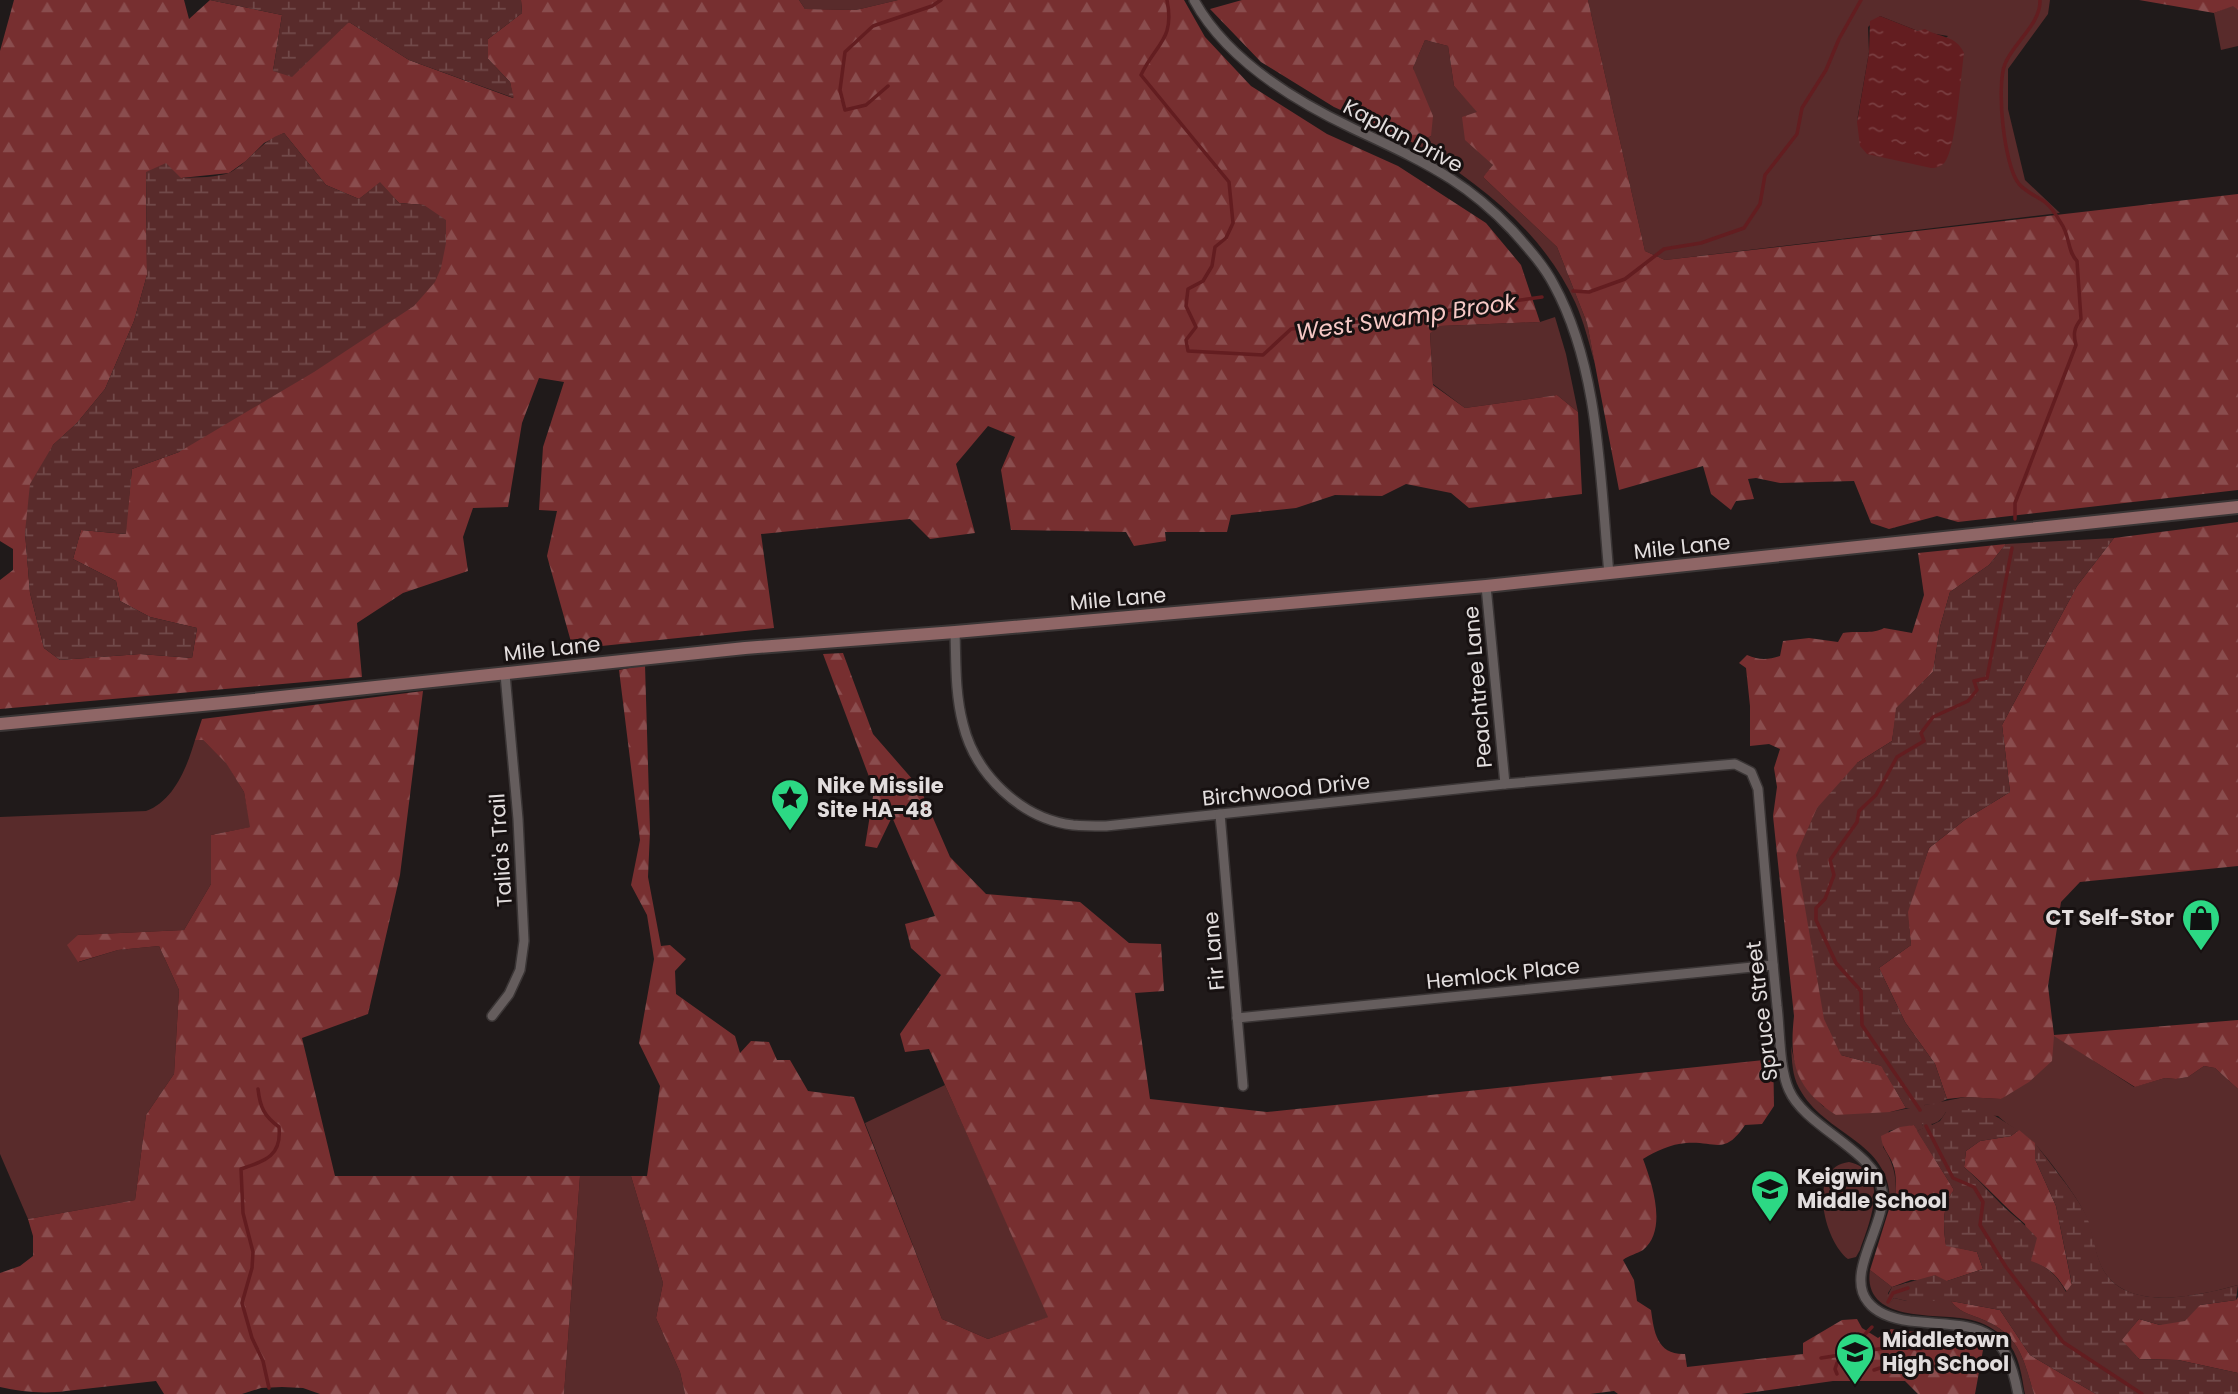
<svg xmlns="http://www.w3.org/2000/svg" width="2238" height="1394" font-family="Poppins,sans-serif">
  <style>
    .grass { fill: #592b2b; fill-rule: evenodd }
    .forest { fill: url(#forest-firs); fill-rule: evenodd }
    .wetland { fill: url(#wetland-marsh) }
    .water { fill: url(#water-ripples) }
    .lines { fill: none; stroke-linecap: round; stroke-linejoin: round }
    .stream { stroke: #631d20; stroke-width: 3.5 }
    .street-casing { stroke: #3a3535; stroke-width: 12 }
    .secondary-casing { stroke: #3a3535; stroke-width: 16 }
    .street { stroke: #655d5d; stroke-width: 9 }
    .secondary { stroke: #8f6666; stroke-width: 12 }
    .labels { text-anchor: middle; stroke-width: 6; stroke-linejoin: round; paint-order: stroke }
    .street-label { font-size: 21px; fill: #e2dddd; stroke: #171111 }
    .poi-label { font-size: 21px; font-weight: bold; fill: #e2dddd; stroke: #171111; text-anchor: start }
    .water-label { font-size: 23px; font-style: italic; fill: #f7c9c6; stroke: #171111 }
  </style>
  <defs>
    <pattern id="forest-firs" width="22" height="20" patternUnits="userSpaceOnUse" patternTransform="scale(1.75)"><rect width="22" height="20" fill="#772f30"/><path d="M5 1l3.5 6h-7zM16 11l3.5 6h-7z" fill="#8a4d4e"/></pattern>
    <pattern id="wetland-marsh" width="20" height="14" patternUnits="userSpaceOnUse" patternTransform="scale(1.75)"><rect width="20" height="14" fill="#592b2b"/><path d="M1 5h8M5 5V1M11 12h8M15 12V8" fill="none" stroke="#714949"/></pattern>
    <pattern id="water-ripples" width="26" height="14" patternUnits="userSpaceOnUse" patternTransform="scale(1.75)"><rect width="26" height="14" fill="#631d20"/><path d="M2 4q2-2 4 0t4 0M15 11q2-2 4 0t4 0" fill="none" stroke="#793d40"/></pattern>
  </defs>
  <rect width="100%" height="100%" fill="#201a1a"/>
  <!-- grass -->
  <g class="grass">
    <path d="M 799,0 L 898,0 L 856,10 L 805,9 Z"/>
    <path d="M 1588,0 L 2050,0 L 2048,14 L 2008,69 L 2008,109 L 2025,180 L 2060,213 L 1665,260 L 1645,251 ZM 1880,16 L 1918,31 L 1948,36 L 1857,121 L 1869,52 L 1868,27 Z"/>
    <path d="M 2233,5 L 2238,10 L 2238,46 L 2221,50 L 2214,13 Z"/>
    <path d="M 1425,40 L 1448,46 L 1454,86 L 1478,112 L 1493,166 L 1483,177 L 1557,247 L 1587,323 L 1595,364 C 1589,343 1584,322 1575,302 C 1542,231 1481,185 1416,144 L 1431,136 L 1413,68 Z"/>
    <path d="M 1555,317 L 1566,354 L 1578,412 L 1557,395 L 1465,408 L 1433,384 L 1430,332 L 1440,326 L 1540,322 Z"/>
    <path d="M 195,740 L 203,740 L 226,762 L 244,792 L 251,827 L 211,835 L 211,884 L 184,930 L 78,935 L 79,962 L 118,950 L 159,946 L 179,990 L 174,1074 L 146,1115 L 135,1200 L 28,1219 L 0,1154 L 0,817 L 146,811 C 174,801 187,767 195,740 Z"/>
    <path d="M 2054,1035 L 2134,1087 L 2165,1078 L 2176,1079 L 2188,1077 L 2204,1066 L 2215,1068 L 2238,1089 L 2238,1285 C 2198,1296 2124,1314 2101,1266 C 2093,1248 2092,1227 2083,1210 C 2077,1197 2043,1151 2032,1141 C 2021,1131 2008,1126 1998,1116 L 1946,1112 C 1939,1123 1935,1125 1922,1124 L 1924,1128 L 1917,1131 L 1914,1125 L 1889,1131 L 1883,1147 C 1896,1166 1897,1182 1895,1204 L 1890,1206 C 1893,1140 1825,1137 1799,1088 C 1792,1076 1792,1060 1791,1046 C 1796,1072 1805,1089 1824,1107 L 1890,1112 L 1965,1097 L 2001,1099 Z"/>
    <path d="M 945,1085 L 1049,1317 L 988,1339 L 942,1319 L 865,1123 Z"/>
    <path d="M 1849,1162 C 1892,1172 1869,1224 1860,1250 L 1856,1257 L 1848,1259 C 1824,1241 1806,1167 1849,1162 Z"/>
    <path d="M 580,1176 L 631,1176 L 663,1283 L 656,1318 L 680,1372 L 685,1394 L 564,1394 Z"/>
    <path d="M 1870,1270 L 1892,1287 L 1888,1293 L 1889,1304 L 1894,1298 L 1907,1301 L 1951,1301 C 1958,1311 1968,1314 1979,1318 C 2019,1333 2023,1357 2034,1394 L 2025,1394 C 2021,1372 2019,1351 2001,1335 C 1992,1327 1979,1321 1967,1319 C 1935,1313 1862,1323 1870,1270 Z"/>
  </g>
  <!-- forest -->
  <g class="forest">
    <path d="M 14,0 L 184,0 L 189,19 L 210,0 L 282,15 L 273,71 L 349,22 L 409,60 L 513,98 L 510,82 L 488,59 L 488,39 L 522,13 L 521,0 L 799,0 L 805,9 L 856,10 L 898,0 L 1184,0 L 1205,37 L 1251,86 L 1327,134 L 1398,166 L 1486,223 L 1521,265 L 1540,322 L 1440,326 L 1430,333 L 1433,385 L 1465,408 L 1557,395 L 1578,412 L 1582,494 L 1469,508 L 1451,493 L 1406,484 L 1382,496 L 1335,495 L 1296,508 L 1231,515 L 1227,532 L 1165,532 L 1166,541 L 1134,546 L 1126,532 L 1011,530 L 1001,470 L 1015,437 L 988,426 L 956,464 L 975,533 L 930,539 L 910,519 L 761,534 L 774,628 L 573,649 L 547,556 L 557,511 L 539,510 L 543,447 L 564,382 L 539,378 L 522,423 L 508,507 L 473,508 L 463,537 L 468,571 L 403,593 L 357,623 L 362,677 L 0,709 L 0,580 L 13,570 L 13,549 L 0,541 L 0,51 ZM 284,133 L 326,185 L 359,199 L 380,183 L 399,203 L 424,205 L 179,452 L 132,469 L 125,534 L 81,530 L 73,559 L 116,581 L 120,601 L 150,617 L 197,628 L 192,658 L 140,654 L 60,660 L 44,648 L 30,593 L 25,532 L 53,445 L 77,423 L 105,389 L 134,321 L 147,275 L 146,172 L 181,178 L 229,173 L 246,161 L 264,143 Z"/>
    <path d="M 1242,0 L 1588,0 L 1645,251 L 1665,260 L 2238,194 L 2238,490 L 1958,522 L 1937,516 L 1889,529 L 1871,523 L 1854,481 L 1780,483 L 1756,478 L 1748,479 L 1754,499 L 1736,501 L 1731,510 L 1711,494 L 1703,466 L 1619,490 L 1587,323 L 1557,247 L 1483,177 L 1493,165 L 1465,140 L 1462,117 L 1477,112 L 1454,86 L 1448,46 L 1425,40 L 1413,68 L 1433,116 L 1431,136 L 1416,144 L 1334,107 L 1261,62 L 1210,9 Z"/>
    <path d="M 2139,0 L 2238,0 L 2238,10 L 2233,6 L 2214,13 Z"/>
    <path d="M 2238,522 L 2238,866 L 2080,882 L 2061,902 L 2048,986 L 2054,1035 L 2238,1020 L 2238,1089 L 2215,1068 L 2204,1066 L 2188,1077 L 2176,1079 L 2165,1078 L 2135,1087 L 2054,1036 L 2052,1061 L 2029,1082 L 2001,1099 L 1965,1097 L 1947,1099 L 1935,1064 L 1905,1022 L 1879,968 L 1911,945 L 1907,911 L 1929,848 L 1966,819 L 2010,792 L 2002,725 L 2077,586 L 2114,538 Z"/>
    <path d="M 2006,544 L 1989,565 L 1950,592 L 1940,627 L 1933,672 L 1897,708 L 1892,741 L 1857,763 L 1841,1055 L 1882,1066 L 1906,1108 L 1890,1112 L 1836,1115 C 1795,1088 1789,1063 1794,1016 L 1773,816 L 1777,787 L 1774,768 L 1780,749 L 1769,744 L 1750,746 L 1750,706 L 1746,668 L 1739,663 L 1747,655 C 1759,660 1767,660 1780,656 L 1783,641 L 1809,638 L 1838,642 L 1843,633 C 1857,630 1872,635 1884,628 L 1912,633 L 1924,595 L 1918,553 Z"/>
    <path d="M 843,653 L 873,734 L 920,788 L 950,857 L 986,894 L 1080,902 L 1129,943 L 1161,944 L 1164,991 L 1135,993 L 1150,1099 L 1267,1112 L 1764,1060 L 1773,1048 L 1774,1106 L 1762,1124 L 1745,1125 C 1724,1156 1717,1141 1686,1143 C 1671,1144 1656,1151 1643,1159 C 1652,1183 1668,1230 1643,1250 C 1637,1254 1629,1255 1623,1260 L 1634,1280 L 1637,1301 L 1651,1310 C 1654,1332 1657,1355 1685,1354 L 1687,1367 L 1803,1354 L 1803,1343 L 1842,1320 L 1857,1319 L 1862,1328 L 1878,1338 L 1891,1329 L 1971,1339 L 1983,1350 L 1975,1394 L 1918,1394 L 1905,1381 L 1833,1381 L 1741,1394 L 1618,1394 L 1614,1391 L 1590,1394 L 685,1394 L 680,1372 L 656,1318 L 663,1283 L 631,1176 L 647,1176 L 660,1086 L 639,1043 L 654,959 L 647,915 L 631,885 L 640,840 L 619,670 L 645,665 L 650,831 L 648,877 L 661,946 L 670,945 L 686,959 L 675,971 L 676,994 L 735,1036 L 740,1053 L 751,1041 L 769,1042 L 777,1060 L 790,1060 L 808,1091 L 854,1097 L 942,1319 L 988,1339 L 1048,1317 L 929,1049 L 905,1052 L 900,1034 L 941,975 L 911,948 L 905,924 L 935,916 L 892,817 L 877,848 L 865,846 L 874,790 L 823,654 Z"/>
    <path d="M 423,691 L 400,875 L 368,1014 L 302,1038 L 335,1176 L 580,1176 L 564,1394 L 320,1394 L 303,1388 L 282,1387 L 261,1388 L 242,1394 L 164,1394 L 156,1381 L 66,1391 C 45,1394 21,1392 0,1387 L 0,1273 L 20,1266 L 33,1256 L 33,1236 L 28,1219 L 135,1200 L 146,1115 L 174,1074 L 179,990 L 159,946 L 118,950 L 78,962 L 67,945 L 78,935 L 184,930 L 211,884 L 211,835 L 250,827 L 244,792 L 226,763 L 203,740 L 195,740 L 202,719 Z"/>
    <path d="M 1914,1125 L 1954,1190 C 1942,1204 1943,1228 1946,1245 L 1977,1252 L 1983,1269 L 1947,1281 L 1911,1280 L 1892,1287 L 1870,1270 L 1890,1206 L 1895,1204 C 1896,1188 1898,1172 1890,1158 C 1885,1149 1882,1146 1881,1136 L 1900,1127 Z"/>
    <path d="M 2019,1130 L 2035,1143 L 2035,1159 L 2056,1206 L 2072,1285 L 2067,1292 C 2057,1276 2050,1267 2031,1262 L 2025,1224 C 2003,1206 1986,1185 1964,1167 L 1966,1151 L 1980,1141 L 2011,1136 Z"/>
    <path d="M 2238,1297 L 2238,1373 L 2178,1360 L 2139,1359 L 2121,1340 L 2139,1319 L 2160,1325 L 2200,1305 L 2236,1300 Z"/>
    <path d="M 1951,1301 L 2000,1310 L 2030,1355 L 2096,1394 L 2034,1394 C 2023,1357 2019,1333 1979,1318 C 1968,1314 1958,1311 1951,1301 Z"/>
  </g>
  <!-- wetland -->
  <g class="wetland">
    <path d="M 210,0 L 521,0 L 522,13 L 488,39 L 488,59 L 510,82 L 514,98 L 409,60 L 349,22 L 292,77 L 273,71 L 282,15 Z"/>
    <path d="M 284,133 L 326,185 L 359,199 L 380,182 L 399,203 L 424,205 L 446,220 L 446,243 L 441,268 L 435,282 L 414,306 L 314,372 L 179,452 L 132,469 L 126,534 L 81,530 L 73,559 L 116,581 L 120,601 L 150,617 L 197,628 L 192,658 L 140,654 L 60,660 L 44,648 L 30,593 L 25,532 L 30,484 L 53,445 L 77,423 L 105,389 L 134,321 L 147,275 L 146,172 L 166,163 L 181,178 C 196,177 218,178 231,172 C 251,161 261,140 284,133 Z"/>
    <path d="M 2114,538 L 2077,586 L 2002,725 L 2010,792 L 1966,819 L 1929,848 L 1908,912 L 1911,945 L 1879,968 L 1905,1022 L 1935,1064 L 1947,1099 L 1937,1104 L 1924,1105 L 1925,1109 L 1917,1113 L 1915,1109 L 1906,1108 L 1881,1066 L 1841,1055 L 1824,1019 L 1796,855 L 1817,808 L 1857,763 L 1892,741 L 1896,708 L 1933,672 L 1940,627 L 1950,592 L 1989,565 L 2006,544 Z"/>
    <path d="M 1974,1108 C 1994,1112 2001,1121 2019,1130 L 2011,1136 L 1980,1141 L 1966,1151 L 1964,1167 C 1980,1181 1990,1193 2004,1207 C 2015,1217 2027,1226 2037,1238 L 2031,1261 C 2049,1267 2057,1276 2066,1292 L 2072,1284 L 2056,1206 L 2035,1159 L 2035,1143 C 2051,1165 2069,1186 2083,1209 C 2093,1226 2093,1247 2101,1265 C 2122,1314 2198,1296 2238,1285 L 2236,1300 L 2200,1305 L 2185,1321 L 2160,1325 L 2139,1319 L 2122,1340 L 2139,1359 L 2178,1360 L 2238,1373 L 2238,1394 L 2096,1394 L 2030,1355 L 2000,1310 L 1951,1301 L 1907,1301 L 1894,1298 L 1889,1305 L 1885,1301 L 1892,1287 L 1935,1275 L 1947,1281 L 1983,1269 L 1977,1252 L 1946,1246 C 1943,1228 1942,1204 1954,1190 L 1917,1131 L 1923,1128 L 1922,1123 L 1929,1120 L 1932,1125 L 1940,1121 L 1946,1112 Z"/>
  </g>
  <!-- water -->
  <path class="water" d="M 1880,16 L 1918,31 L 1925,29 C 1940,38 1956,35 1964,53 C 1961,75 1956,148 1945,162 C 1942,166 1936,168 1931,168 L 1867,154 L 1860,146 L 1857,122 L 1869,52 L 1870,21 Z"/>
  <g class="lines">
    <!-- stream -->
    <g class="stream">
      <path d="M 1167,0 C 1175,40 1156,43 1141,75 L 1229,182 L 1233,223 L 1226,238 L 1215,247 L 1212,266 L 1203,281 L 1188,289 L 1186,306 L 1196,327 L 1186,340 L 1188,351 L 1263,355 L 1291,329 L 1394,318 L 1542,297"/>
      <path d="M 888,86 L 866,105 L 845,110 L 840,90 L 845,52 L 873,26 L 932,6 L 941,0"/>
      <path d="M 1573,291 L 1589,292 L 1625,279 L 1664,249 L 1701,243 L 1744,228 L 1760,204 L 1765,175 L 1797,134 L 1802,108 L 1826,70 L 1839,39 L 1861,0"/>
      <path d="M 2015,519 L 2015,503 L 2076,345 C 2073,334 2074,328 2081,319 L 2077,261 C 2067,251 2070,235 2061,223 C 2057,216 2051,207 2045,202 C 2036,196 2026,192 2019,184 C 2004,166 1996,86 2005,64 C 2013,43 2041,24 2040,0"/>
      <path d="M 258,1089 C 260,1107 264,1116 279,1127 C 282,1156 265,1161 241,1169 L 243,1213 L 253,1252 L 252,1268 L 242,1303 L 252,1338 L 263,1361 L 269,1388"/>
      <path d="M 1920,1110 L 1862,1025 L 1861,991 L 1836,963 L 1816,920 L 1816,908 L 1825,899 L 1834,875 L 1830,860 L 1857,822 L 1859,811 L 1876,795 L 1897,757 L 1924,741 L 1921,733 L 1933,717 L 1968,701 L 1977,690 L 1974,681 L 1987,678 L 2012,548"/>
      <path d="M 1926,1126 L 1953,1178 L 1974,1187 L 1983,1202 L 1980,1225 L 2006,1267 L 2063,1342 L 2142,1394"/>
      <path d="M 1888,1302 L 1893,1293 L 1908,1288"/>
      <path d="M 1821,1358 L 1891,1347 L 1917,1349 L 1965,1344"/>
      <path d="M 1874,1370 L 1880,1368 L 1903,1370"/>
      <path d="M 1837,1374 L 1835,1369 L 1837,1363 L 1872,1327"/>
    </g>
    <defs>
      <g id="street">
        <path d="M 1194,0 C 1226,59 1293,100 1352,128 C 1386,144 1420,159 1451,179 C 1473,193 1494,211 1512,230 C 1527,247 1543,264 1554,285 C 1600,369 1600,480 1609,574"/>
        <path d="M 1486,586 L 1505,784"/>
        <path d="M 955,632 C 956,663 955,694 963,724 C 975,774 1021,819 1073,825 C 1084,826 1095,826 1106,826 L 1505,784 L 1735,764 L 1751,772 L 1758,789 C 1764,861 1770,934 1777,1006 C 1780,1030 1779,1068 1789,1090 C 1805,1127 1875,1151 1882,1190 C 1888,1223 1844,1273 1868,1302 C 1878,1315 1895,1319 1910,1321 C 1974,1328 2004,1318 2018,1394"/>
        <path d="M 1220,814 L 1243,1086"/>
        <path d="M 492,1016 L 509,994 L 520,970 L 524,941 L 518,819 L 505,674"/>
        <path d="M 1237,1018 L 1773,965"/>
      </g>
      <path id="secondary" d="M 0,724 L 234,702 L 745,648 L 955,632 L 1486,586 L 2238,507"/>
    </defs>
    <!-- street casing -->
    <use href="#street" class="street-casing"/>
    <!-- secondary casing -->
    <use href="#secondary" class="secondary-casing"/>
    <!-- street -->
    <use href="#street" class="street"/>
    <!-- secondary -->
    <use href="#secondary" class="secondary"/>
  </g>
  <!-- icons -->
  <defs>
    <symbol id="sight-pin" viewBox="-11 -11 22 30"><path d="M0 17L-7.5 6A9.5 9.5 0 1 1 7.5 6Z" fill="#2cd884" stroke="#171111"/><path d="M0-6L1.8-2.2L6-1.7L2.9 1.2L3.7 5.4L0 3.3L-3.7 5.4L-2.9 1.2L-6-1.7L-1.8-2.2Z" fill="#111"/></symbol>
    <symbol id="shop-pin" viewBox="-11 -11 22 30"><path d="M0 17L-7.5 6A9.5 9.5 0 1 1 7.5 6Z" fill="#2cd884" stroke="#171111"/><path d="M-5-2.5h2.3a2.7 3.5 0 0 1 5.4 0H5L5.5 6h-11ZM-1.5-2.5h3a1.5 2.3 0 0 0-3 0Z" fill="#111"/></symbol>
    <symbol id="school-pin" viewBox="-11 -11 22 30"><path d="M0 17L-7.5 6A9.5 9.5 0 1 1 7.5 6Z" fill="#2cd884" stroke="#171111"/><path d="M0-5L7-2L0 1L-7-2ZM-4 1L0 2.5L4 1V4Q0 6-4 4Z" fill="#111"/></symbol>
  </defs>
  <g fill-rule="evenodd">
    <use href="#sight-pin" x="768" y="776" width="44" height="60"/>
    <use href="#shop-pin" x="2179" y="896" width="44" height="60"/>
    <use href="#school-pin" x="1748" y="1167" width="44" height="60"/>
    <use href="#school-pin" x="1833" y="1330" width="44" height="60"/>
  </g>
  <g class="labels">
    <!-- street labels -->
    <g class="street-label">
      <text transform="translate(1403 136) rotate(28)" y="7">Kaplan Drive</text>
      <text transform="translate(1682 547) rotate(-6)" y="7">Mile Lane</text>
      <text transform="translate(1118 599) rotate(-5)" y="7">Mile Lane</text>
      <text transform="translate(552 649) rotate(-6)" y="7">Mile Lane</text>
      <text transform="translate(1478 687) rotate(-95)" y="7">Peachtree Lane</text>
      <text transform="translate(1286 790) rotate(-6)" y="7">Birchwood Drive</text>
      <text transform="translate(501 850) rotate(-94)" y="7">Talia's Trail</text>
      <text transform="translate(1214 951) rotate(-95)" y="7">Fir Lane</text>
      <text transform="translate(1503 974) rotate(-6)" y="7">Hemlock Place</text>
      <text transform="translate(1762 1011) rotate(-97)" y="7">Spruce Street</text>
    </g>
    <!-- poi labels -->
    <g class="poi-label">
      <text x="817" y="793">Nike Missile<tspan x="817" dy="24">Site HA-48</tspan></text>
      <text x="2174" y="925" text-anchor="end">CT Self-Stor</text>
      <text x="1797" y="1184">Keigwin<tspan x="1797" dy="24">Middle School</tspan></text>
      <text x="1882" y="1347">Middletown<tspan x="1882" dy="24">High School</tspan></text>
    </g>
    <!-- water labels -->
    <g class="water-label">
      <text transform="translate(1406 317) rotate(-8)" y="8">West Swamp Brook</text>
    </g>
  </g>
</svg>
